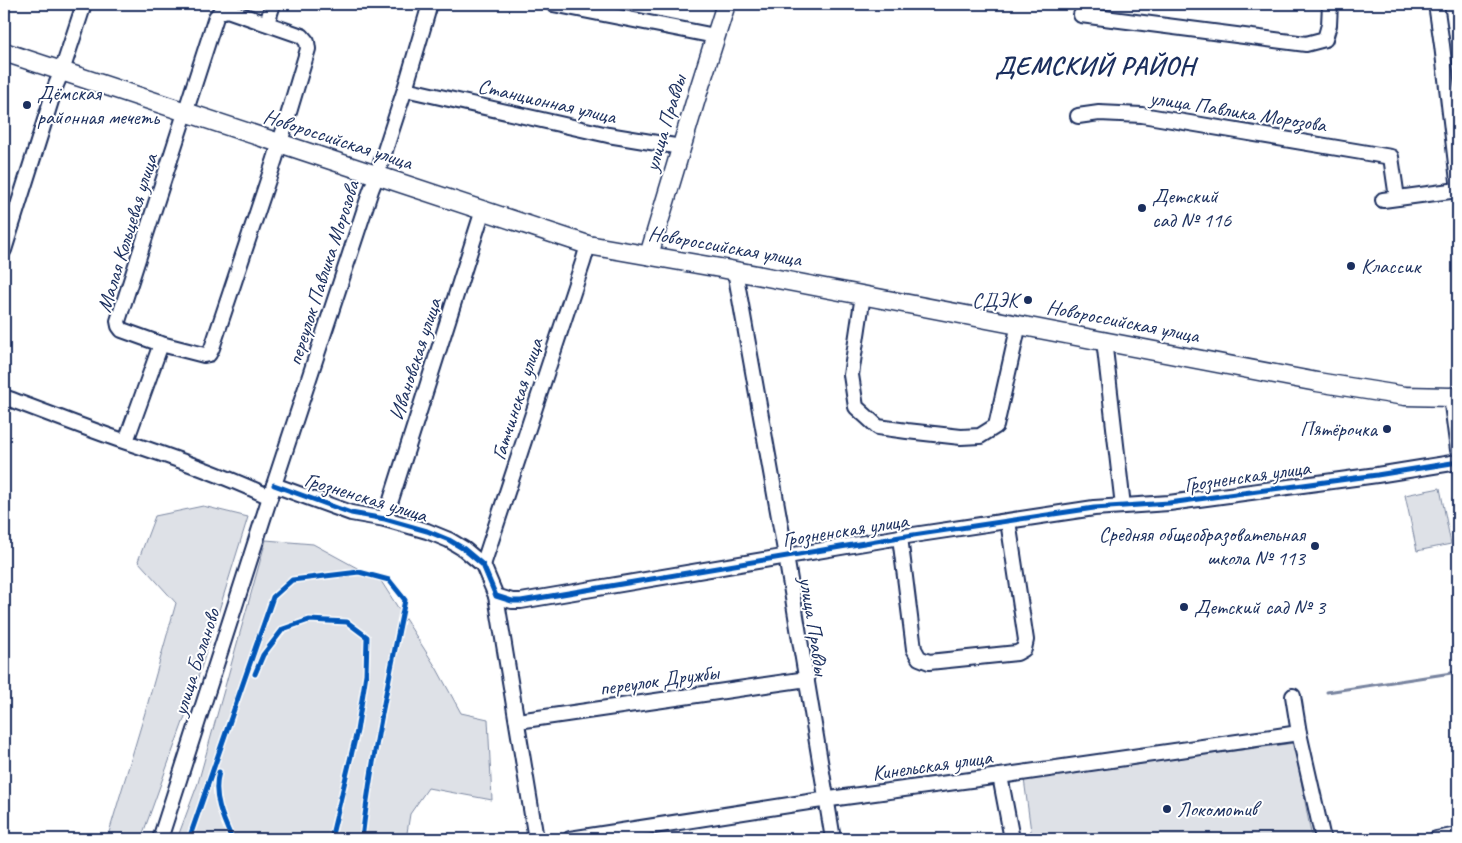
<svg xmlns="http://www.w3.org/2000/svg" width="1462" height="843" font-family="Caveat,sans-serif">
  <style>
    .green { fill: #dee1e7; stroke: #7c88a2 }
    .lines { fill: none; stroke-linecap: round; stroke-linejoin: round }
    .stream { stroke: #77839f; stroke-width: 3 }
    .minor-casing { stroke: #1b2f5e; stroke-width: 18 }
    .major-casing { stroke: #1b2f5e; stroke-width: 21 }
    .minor { stroke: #fff; stroke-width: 14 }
    .major { stroke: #fff; stroke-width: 18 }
    .cycleway-casing { stroke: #fff; stroke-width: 8 }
    .cycleway { stroke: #0057b8; stroke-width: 5 }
    .poi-dot { fill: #1b2f5e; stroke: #fff; stroke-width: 2 }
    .labels { text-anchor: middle; stroke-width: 4; stroke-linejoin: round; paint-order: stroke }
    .poi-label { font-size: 21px; fill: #1b2f5e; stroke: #fff; text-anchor: start }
    .street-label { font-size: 21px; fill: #1b2f5e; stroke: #fff }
    .district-label { font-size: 26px; font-weight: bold; letter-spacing: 1px; fill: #1b2f5e; stroke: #fff }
  </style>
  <rect width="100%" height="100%" fill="#fff"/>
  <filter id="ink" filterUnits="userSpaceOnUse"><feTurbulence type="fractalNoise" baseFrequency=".02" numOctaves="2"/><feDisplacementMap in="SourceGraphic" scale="10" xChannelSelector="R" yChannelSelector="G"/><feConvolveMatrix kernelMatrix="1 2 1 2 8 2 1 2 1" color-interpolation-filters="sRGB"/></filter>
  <g filter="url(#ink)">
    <!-- green -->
    <g class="green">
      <path d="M 1440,488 L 1451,544 L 1417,551 L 1405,495 Z"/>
      <path d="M 203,506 L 248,517 L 192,697 L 141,839 L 107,839 L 147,706 L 176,603 L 138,561 L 155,516 Z"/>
      <path d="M 266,540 L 313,544 L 381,581 L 437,669 L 461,713 L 488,719 L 492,800 L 428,788 L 410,814 L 406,839 L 177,839 L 198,783 Z"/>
      <path d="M 1294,743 L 1312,839 L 1032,839 L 1024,779 Z"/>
    </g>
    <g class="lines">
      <!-- stream -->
      <path class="stream" d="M 1327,692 L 1458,672"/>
      <defs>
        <g id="minor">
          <path d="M 553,4 L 715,36"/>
          <path d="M 1436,4 L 1442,45 L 1458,181"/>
          <path d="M 227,10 L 302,36 L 307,42 L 308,49 L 275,159 L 212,348 L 209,354 L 204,355 L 161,344 L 122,330 L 119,326 L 118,321 L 216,17 L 220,12 Z"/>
          <path d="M 1081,15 L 1306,44 L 1325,39 L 1329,25 L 1330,4"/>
          <path d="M 267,23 L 273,4"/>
          <path d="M 405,89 L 608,135 L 681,147"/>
          <path d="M 1078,116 L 1099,113 L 1142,115 L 1391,157 L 1397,198"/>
          <path d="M 1383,200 L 1458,190"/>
          <path d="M 4,250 L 56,85 L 62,71 L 84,4"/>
          <path d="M 735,271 L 786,556 L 833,839"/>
          <path d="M 863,295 L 851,375 L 856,407 L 878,427 L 907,431 L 961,437 L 980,436 L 996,426 L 1019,324"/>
          <path d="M 1104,340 L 1123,506"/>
          <path d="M 4,397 C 45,412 85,428 126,442 C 175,458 223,475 270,497"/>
          <path d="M 1451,397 L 1458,450"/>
          <path d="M 126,441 L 161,344"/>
          <path d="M 274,485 L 351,513 L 385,519 L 427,531 L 449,540 L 464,549 L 483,565 L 496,596 L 512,601 L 521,601 L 900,537 L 1094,508 L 1169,503 L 1377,475 L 1458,462"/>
          <path d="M 385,519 L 483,210"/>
          <path d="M 900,537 L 914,649 L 919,658 L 929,662 L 1017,653 L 1024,649 L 1026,640 L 1008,521"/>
          <path d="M 483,565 L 583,262 L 588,245"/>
          <path d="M 496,596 L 536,839"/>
          <path d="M 1293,696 L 1299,733 L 1323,839"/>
          <path d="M 518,721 L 807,679"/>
          <path d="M 1000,776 L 1012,839"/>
          <path d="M 160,839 L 270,497 L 371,190 L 377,175 L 405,89 L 430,4"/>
          <path d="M 570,839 L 815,801 L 1000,776 L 1299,733"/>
          <path d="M 1436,839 L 1458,835"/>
        </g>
        <g id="major">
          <path d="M 4,52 L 588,245 L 720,268 L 1317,382 L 1405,396 L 1451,397 L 1458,396"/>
          <path d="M 649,255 L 699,89 L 726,4"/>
        </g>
      </defs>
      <!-- minor casing -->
      <use href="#minor" class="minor-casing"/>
      <!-- major casing -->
      <use href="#major" class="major-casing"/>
      <!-- minor -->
      <use href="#minor" class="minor"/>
      <!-- major -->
      <use href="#major" class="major"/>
      <defs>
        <g id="cycleway">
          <path d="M 274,485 L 351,513 L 385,519 L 427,531 L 449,540 L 464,549 L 483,565 L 496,596 L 512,601 L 521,601 L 900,537 L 1094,508 L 1169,503 L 1377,475 L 1458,462"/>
          <path d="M 255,674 L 263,655 L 283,629 L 309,620 L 347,622 L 367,637 L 366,674 L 357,731 L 331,839"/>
          <path d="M 219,772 C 212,795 223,819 232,839"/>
          <path d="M 189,839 L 273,597 L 292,580 L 359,572 L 389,580 L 405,600 C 389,679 371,760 362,839"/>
        </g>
      </defs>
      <!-- cycleway casing -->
      <use href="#cycleway" class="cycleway-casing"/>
      <!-- cycleway -->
      <use href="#cycleway" class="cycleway"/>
    </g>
  </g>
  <!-- markers -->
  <g class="poi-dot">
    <circle cx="27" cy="105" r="5"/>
    <circle cx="1142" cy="208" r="5"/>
    <circle cx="1351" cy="266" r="5"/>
    <circle cx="1028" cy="300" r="5"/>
    <circle cx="1387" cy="429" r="5"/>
    <circle cx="1315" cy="546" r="5"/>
    <circle cx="1184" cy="607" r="5"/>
    <circle cx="1167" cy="809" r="5"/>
  </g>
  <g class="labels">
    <!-- poi labels -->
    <g class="poi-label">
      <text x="37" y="100">Дёмская<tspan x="37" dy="24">районная мечеть</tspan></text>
      <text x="1152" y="203">Детский<tspan x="1152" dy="24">сад № 116</tspan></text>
      <text x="1361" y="273">Классик</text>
      <text x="1018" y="307" text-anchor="end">СДЭК</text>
      <text x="1377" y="436" text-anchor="end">Пятёрочка</text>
      <text x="1305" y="541" text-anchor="end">Средняя общеобразовательная<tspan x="1305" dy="24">школа № 113</tspan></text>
      <text x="1194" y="614">Детский сад № 3</text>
      <text x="1177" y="816">Локомотив</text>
    </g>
    <!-- street labels -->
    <g class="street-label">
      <text transform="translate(547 101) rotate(13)" y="7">Станционная улица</text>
      <text transform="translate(1238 111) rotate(9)" y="7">улица Павлика Морозова</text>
      <text transform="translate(665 123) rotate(-73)" y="7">улица Правды</text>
      <text transform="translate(338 139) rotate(18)" y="7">Новороссийская улица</text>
      <text transform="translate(127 233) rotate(-73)" y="7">Малая Кольцевая улица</text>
      <text transform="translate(725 246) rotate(10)" y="7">Новороссийская улица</text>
      <text transform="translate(323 273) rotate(-72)" y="7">переулок Павлика Морозова</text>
      <text transform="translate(1123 321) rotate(11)" y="7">Новороссийская улица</text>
      <text transform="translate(415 359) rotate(-72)" y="7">Ивановская улица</text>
      <text transform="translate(517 399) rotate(-72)" y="7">Гатчинская улица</text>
      <text transform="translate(1247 476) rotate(-8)" y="7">Грозненская улица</text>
      <text transform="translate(366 497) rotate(17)" y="7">Грозненская улица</text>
      <text transform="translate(845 530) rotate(-9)" y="7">Грозненская улица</text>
      <text transform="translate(814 626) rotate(81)" y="7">улица Правды</text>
      <text transform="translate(196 662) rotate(-72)" y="7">улица Баланово</text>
      <text transform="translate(659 680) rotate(-8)" y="7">переулок Дружбы</text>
      <text transform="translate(932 765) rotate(-8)" y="7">Кинельская улица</text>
    </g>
    <!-- district labels -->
    <g class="district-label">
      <text x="1095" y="74">ДЕМСКИЙ РАЙОН</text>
    </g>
  </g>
  <!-- margin -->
  <rect width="1462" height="843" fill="none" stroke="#fff" stroke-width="20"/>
  <rect x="10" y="10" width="1442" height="823" fill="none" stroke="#1b2f5e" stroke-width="2" filter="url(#ink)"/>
</svg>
